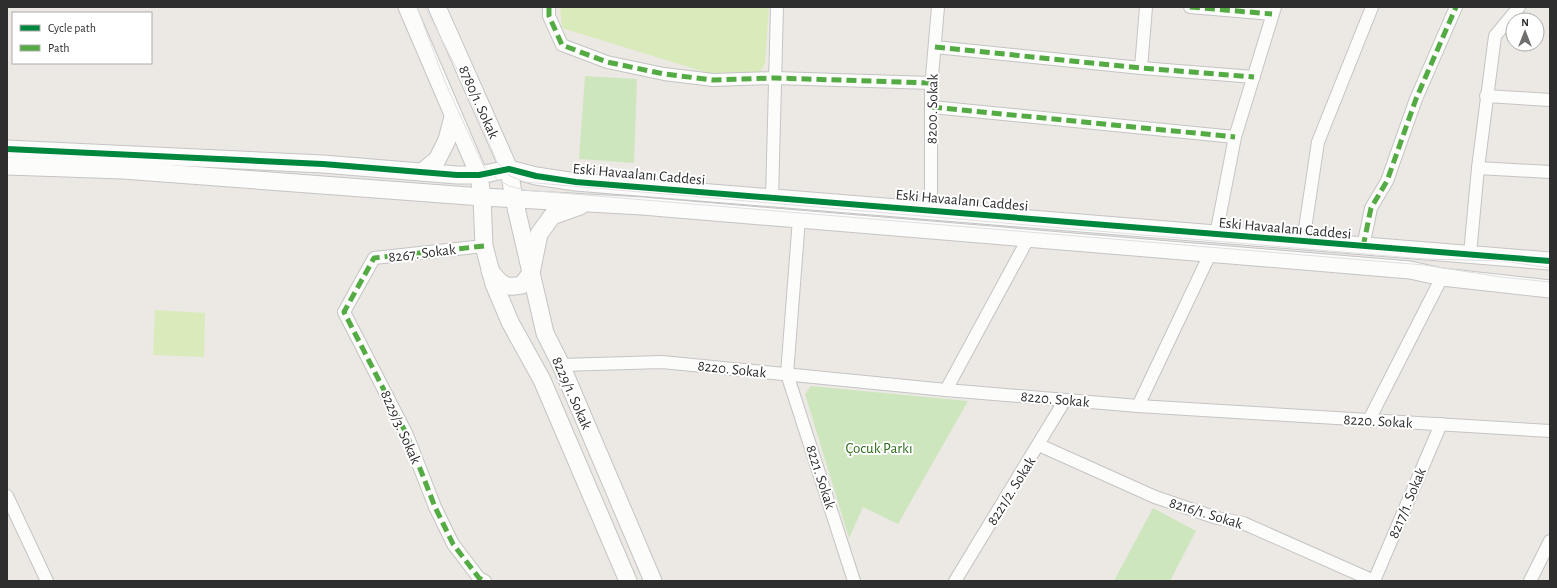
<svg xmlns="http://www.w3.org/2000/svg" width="1557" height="588" font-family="'Alegreya Sans',sans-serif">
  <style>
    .green { fill: #cee6be }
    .pitch { fill: #d9eabb }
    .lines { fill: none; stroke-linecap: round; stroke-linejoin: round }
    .street-casing { stroke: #c5c4c5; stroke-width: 14 }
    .secondary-casing { stroke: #c5c4c5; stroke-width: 19 }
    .street { stroke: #fcfcfb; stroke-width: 12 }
    .secondary { stroke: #fcfcfb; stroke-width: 17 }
    .tram { stroke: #dfdfe1; stroke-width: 1 }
    .quiet { stroke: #54ab44; stroke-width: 5; stroke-dasharray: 10 5; stroke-linecap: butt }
    .cycleway-casing { stroke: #fff; stroke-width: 8 }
    .cycleway { stroke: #00873e; stroke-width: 6 }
    .labels { text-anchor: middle; stroke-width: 4; stroke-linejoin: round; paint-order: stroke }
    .street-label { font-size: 15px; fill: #2e2e2e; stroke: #fff }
    .park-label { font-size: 15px; fill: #2c6e1b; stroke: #fff }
  </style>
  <rect width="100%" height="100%" fill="#ece8e4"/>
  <!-- green -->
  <g class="green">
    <path d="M 585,76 L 637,79 L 634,163 L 579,159 Z"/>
    <path d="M 811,386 L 968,401 L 898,524 L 863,507 L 849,538 L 805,394 Z"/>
    <path d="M 1153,508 L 1196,531 L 1170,581 L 1114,581 Z"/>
  </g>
  <!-- pitch -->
  <g class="pitch">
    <path d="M 560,7 L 769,7 L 765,63 L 760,72 L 708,73 L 562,28 Z"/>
    <path d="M 155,310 L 205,313 L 204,357 L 153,355 Z"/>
  </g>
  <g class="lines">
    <defs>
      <g id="street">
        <path d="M 549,7 L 549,16 L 562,45 L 607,62 L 664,74 L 713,80 L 775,78 L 932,83"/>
        <path d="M 1190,7 L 1272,14"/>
        <path d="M 935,47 L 1141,68 L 1254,77"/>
        <path d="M 1141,68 L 1146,7"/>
        <path d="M 1486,96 L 1550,100"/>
        <path d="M 932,107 L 1235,137"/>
        <path d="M 1478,168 L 1550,172"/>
        <path d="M 772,198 L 777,7"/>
        <path d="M 931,211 L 931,88 L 938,7"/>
        <path d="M 799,219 L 787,374 L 854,581"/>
        <path d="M 1216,235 L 1235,137 L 1275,7"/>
        <path d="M 1303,242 L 1318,142 L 1372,7"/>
        <path d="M 484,246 L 374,258 L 344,312 L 407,435 L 435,507 L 453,544 L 479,578 L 485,581"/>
        <path d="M 1363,247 L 1371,208 L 1387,181 L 1416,99 L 1456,7"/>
        <path d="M 1470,254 L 1478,168 L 1495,36 L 1519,7"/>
        <path d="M 561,365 L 662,362 L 946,390 L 1138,406 L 1550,431"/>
        <path d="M 946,390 L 1029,237"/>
        <path d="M 1138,406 L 1211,252"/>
        <path d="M 1369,420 L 1442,277"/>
        <path d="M 1039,445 L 1155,497 L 1217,518 L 1243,523 L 1374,581"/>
        <path d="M 7,496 L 47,581"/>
        <path d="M 955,581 L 1065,400"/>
        <path d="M 1374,581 L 1441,424"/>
        <path d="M 1530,581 L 1550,541"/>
      </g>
      <g id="secondary">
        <path d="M 407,7 L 479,175 L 482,197 L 484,246 L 494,284 L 510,322 L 542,380 L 628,581"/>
        <path d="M 437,7 L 509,169 L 514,199 L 545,333 L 561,365 L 653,581"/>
        <path d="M 7,149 L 323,164 L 457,175 L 479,175 L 509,169 L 536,176 L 576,182 L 1550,261"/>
        <path d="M 7,166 L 123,170 L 482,197 L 642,206 L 1410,270 L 1442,277 L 1550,289"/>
        <path d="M 422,172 L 437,160 L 447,140 L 453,117"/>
        <path d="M 490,271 C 501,284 504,289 522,285 L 531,273 L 539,234 L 552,216 L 580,206"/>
      </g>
    </defs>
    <!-- street casing -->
    <use href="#street" class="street-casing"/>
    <!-- secondary casing -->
    <use href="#secondary" class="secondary-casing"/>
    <!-- street -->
    <use href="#street" class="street"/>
    <!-- secondary -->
    <use href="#secondary" class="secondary"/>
    <!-- tram -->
    <g class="tram">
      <path d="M 417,7 L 445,82 L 484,167 L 497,179 L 509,186 L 525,190 L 1424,265 L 1501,277 L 1550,282"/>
      <path d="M 425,7 L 460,75 L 497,162 L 510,176 L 525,182 L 1424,259 L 1503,261 L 1550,268"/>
    </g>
    <!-- quiet -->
    <g class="quiet">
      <path d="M 549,7 L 549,16 L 562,45 L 607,62 L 664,74 L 713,80 L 775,78 L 932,83"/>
      <path d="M 1190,7 L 1272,14"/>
      <path d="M 935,47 L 1141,68 L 1254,77"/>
      <path d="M 932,107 L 1235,137"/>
      <path d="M 484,246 L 374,258 L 344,312 L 407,435 L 435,507 L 453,544 L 479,578 L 485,581"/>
      <path d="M 1363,247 L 1371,208 L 1387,181 L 1416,99 L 1456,7"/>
    </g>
    <defs>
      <path id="cycleway" d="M 7,149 L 323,164 L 457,175 L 479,175 L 509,169 L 536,176 L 576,182 L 1550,261"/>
    </defs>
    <!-- cycleway casing -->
    <use href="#cycleway" class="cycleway-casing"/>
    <!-- cycleway -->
    <use href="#cycleway" class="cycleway"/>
  </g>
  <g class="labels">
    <!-- street labels -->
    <g class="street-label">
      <text transform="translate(479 102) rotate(66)" y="5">8780/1. Sokak</text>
      <text transform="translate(932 109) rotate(-89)" y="5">8200. Sokak</text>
      <text transform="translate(639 174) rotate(5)" y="5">Eski Havaalanı Caddesi</text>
      <text transform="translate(962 200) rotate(5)" y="5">Eski Havaalanı Caddesi</text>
      <text transform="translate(1285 228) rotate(5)" y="5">Eski Havaalanı Caddesi</text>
      <text transform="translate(422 253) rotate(-7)" y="5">8267. Sokak</text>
      <text transform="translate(732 369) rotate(6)" y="5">8220. Sokak</text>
      <text transform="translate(572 393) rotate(66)" y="5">8229/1. Sokak</text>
      <text transform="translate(1055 399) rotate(5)" y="5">8220. Sokak</text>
      <text transform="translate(1378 421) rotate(3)" y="5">8220. Sokak</text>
      <text transform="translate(401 427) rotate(66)" y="5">8229/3. Sokak</text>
      <text transform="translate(821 477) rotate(72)" y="5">8221. Sokak</text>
      <text transform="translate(1011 491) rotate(-58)" y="5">8221/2. Sokak</text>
      <text transform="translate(1407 503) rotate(-67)" y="5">8217/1. Sokak</text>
      <text transform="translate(1206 513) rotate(17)" y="5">8216/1. Sokak</text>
    </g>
    <!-- park labels -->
    <g class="park-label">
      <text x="879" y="453">Çocuk Parkı</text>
    </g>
  </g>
  <!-- border -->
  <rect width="1557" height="588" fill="none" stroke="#2e2e2e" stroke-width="16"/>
  <!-- legend -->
  <rect x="12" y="12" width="140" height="52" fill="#ffffff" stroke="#ababab"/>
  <rect x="20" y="25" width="20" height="6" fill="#00873e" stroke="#ababab"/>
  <text x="48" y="32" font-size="12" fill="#2e2e2e">Cycle path</text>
  <rect x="20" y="45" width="20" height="6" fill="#54ab44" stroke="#ababab"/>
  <text x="48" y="52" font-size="12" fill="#2e2e2e">Path</text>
  <!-- north arrow -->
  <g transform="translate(1525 32)"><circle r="19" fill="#ffffff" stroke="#ababab"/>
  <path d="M0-3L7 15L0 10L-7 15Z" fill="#706f6e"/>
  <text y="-6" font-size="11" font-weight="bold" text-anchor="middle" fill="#2e2e2e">N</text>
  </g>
</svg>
